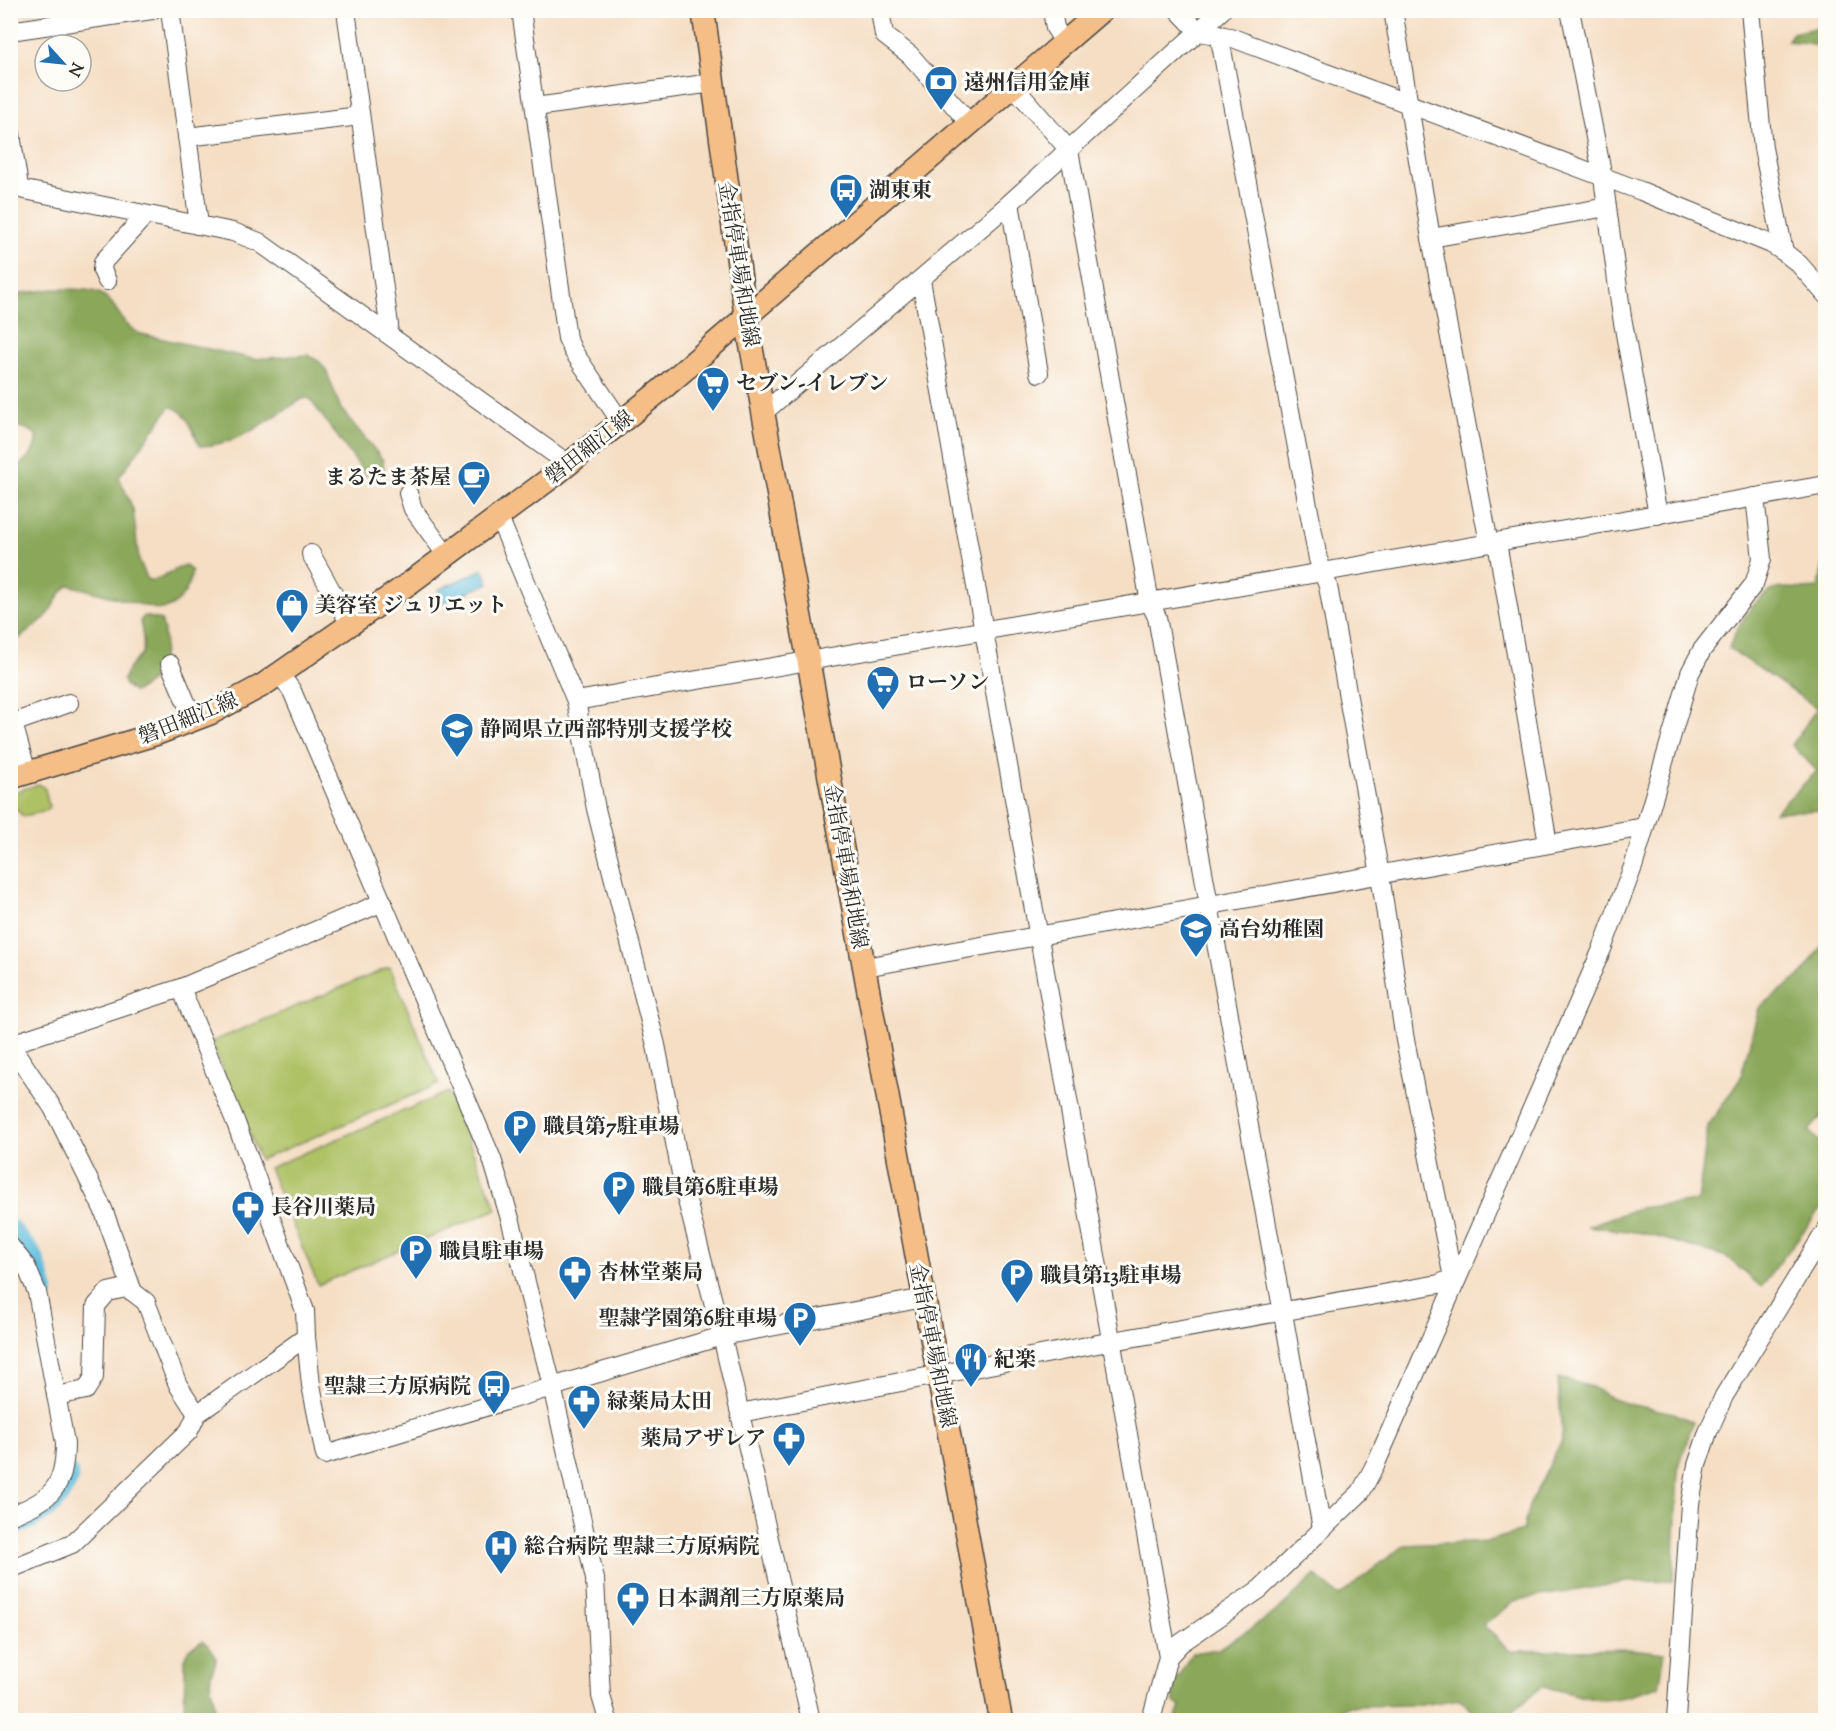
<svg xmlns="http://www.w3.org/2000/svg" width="1836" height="1731" font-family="'Sorts Mill Goudy','Noto Serif JP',serif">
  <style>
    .green { fill: #aec165; stroke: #6c7648; stroke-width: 1.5 }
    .forest { fill: #8aa75a; stroke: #5a6942; stroke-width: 1.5 }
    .water { fill: #5fbddd; stroke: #457484; stroke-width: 1.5 }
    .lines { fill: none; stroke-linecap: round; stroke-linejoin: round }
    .river { stroke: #5fbddd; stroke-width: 22 }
    .minor-casing { stroke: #494642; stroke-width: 20 }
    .major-casing { stroke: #494642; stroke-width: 25 }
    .minor { stroke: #fff; stroke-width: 18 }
    .major { stroke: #f6be87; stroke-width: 22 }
    .labels { text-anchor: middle; stroke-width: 6; stroke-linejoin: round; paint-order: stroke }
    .poi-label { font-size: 21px; font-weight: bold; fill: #2b2b2b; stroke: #fdfcf7; text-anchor: start }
    .street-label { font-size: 21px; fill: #2b2b2b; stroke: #fdfcf7 }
  </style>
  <rect width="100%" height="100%" fill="#fdfcf7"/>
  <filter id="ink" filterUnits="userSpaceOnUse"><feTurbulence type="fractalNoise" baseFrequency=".0167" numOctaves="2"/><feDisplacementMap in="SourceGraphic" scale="12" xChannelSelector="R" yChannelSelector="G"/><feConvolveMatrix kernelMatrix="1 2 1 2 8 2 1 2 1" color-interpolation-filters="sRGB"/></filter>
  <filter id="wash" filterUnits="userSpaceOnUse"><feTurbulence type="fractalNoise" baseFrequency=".008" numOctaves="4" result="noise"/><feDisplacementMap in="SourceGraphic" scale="24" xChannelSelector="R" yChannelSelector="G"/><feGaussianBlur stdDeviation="1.35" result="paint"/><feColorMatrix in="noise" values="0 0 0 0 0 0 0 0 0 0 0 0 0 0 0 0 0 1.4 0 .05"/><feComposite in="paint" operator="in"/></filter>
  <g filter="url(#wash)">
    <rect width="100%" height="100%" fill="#f5dec4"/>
    <!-- green -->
    <g class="green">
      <path d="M 39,784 L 45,789 L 49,807 L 43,812 L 23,816 L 11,804 L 11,793 Z"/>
      <path d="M 390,967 L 439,1084 L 260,1160 L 211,1042 Z"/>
      <path d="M 448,1092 L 497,1209 L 318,1285 L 269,1168 Z"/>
    </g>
    <!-- forest -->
    <g class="forest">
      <path d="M 1825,26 L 1825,49 L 1809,43 L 1787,41 L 1793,33 Z"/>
      <path d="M 53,289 C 68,290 87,287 101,294 C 118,303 119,325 141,334 L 254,359 L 308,355 L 319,361 L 326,370 L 341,409 L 383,460 L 384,470 L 375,478 L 365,474 L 309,398 L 302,399 C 271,418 238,446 200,446 C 193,433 187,408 170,407 L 119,477 L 133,509 L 139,560 L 148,580 L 155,580 L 185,565 L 192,571 C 190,589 177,611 157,609 L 69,585 L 62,591 L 46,617 L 11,645 L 11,472 C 24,461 38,453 36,434 L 27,429 L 11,425 L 11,295 Z"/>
      <path d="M 1825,558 L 1825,810 L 1775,812 L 1817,771 L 1792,745 L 1817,708 L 1729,648 C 1737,626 1758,588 1784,588 C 1796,588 1806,590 1818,588 Z"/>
      <path d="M 144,616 L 161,620 C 170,645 162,684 133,692 L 125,685 L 123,680 C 136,647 150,668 140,621 Z"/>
      <path d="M 1825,941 L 1825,1112 L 1809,1131 L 1825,1148 L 1825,1203 L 1761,1287 L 1727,1257 L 1643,1233 L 1587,1226 L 1639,1208 L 1698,1201 L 1708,1126 L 1740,1079 L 1759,1008 L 1803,973 Z"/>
      <path d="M 1558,1378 L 1592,1387 L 1611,1398 L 1628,1404 L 1674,1413 L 1693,1422 L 1678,1470 L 1673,1581 L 1627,1582 L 1517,1600 L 1483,1625 L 1510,1651 L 1631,1649 L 1665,1653 L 1659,1687 C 1640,1692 1614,1703 1594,1699 C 1576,1696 1560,1689 1542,1687 L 1516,1708 L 1508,1720 L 1474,1720 L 1476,1715 L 1460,1699 L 1421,1705 L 1347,1706 L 1321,1720 L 1175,1720 L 1180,1707 L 1174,1702 L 1174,1684 L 1192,1653 L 1219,1649 L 1276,1612 L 1315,1575 L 1339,1596 L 1404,1545 L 1488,1541 L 1523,1531 L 1529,1506 L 1562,1440 Z"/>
      <path d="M 203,1641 C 230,1663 206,1664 211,1687 C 214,1699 216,1707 215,1720 L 184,1720 L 185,1657 L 190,1648 Z"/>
    </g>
    <!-- water -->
    <path class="water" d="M 483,569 L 489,583 L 443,603 L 438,590 Z"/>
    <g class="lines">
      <!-- river -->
      <g class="river">
        <path d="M 10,1230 L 33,1258 L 43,1291"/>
        <path d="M 10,1526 C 37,1517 59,1504 68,1476"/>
      </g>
    </g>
  </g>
  <g filter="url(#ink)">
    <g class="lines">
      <defs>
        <g id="minor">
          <path d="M 170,10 L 198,217 L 197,225"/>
          <path d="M 346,10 L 389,325 L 384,331"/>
          <path d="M 521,10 L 567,338 L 573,351 L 621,422"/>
          <path d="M 880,10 L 884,35 L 910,55 L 971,125"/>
          <path d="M 1052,10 L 1055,28 L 1065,43"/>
          <path d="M 1178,10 L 1199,32 L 1230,37 L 1641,191 L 1771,244 L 1784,252"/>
          <path d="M 1393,10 L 1431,238 L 1489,543"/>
          <path d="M 1570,10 L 1603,178 L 1622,317 L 1658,515"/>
          <path d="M 1750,10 L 1763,148 L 1784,252 L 1799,264 L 1826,295"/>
          <path d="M 10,31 L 152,10"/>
          <path d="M 1015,88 L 1069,150 L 1150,603 L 1157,617 L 1322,1529"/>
          <path d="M 535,107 L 713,83"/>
          <path d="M 10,128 L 18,180 L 16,189"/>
          <path d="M 187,137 L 360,116"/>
          <path d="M 10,187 L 233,232 L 259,242 L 560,458 L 566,466"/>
          <path d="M 1010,203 L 1039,373"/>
          <path d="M 1431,238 L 1607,207"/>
          <path d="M 921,280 L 1168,1657 L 1151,1720"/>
          <path d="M 107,281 L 102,270 L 103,262 L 141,220 L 143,214"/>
          <path d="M 764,412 L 1010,203 L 1222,10"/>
          <path d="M 408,493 L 413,509 L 447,556"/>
          <path d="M 497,519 L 503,527 L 576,701 L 596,809 L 656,1045 L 684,1189 L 722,1336 L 811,1720"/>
          <path d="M 1497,542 L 1548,844"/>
          <path d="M 311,554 L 350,624"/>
          <path d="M 170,664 L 194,721"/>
          <path d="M 280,674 L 292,691 L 492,1159 L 511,1222 L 552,1386 L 595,1579 L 601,1696 L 608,1720"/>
          <path d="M 576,701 L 1826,485"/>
          <path d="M 27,773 L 13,723 L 69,703"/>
          <path d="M 865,967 L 1644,827"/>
          <path d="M 10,1044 L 53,1108 L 71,1144 L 103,1209 L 133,1292 L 146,1302 L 178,1385 L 197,1414"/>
          <path d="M 11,1044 L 181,988"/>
          <path d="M 10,1246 L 26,1266 L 37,1292 L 65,1443 C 65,1489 51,1499 10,1516"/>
          <path d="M 306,1337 L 305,1311 L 236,1123 L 181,988 L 383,902"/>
          <path d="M 56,1396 L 86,1390 L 94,1377 L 96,1306 L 108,1292 L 126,1288 L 133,1292"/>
          <path d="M 740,1413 L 1113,1341 L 1439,1284 L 1450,1279 L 1456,1281 L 1451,1268 L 1405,1040 L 1380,875 L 1328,586 L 1318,559 L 1219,34"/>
          <path d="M 10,1569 L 72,1544 L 189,1431 L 197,1414 L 306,1337 L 311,1385 L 325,1455 L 722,1336 L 924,1298"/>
          <path d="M 1168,1657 L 1181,1643 L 1260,1589 L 1361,1492 L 1377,1461 L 1602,949 L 1634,864 L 1690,673 L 1702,650 L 1754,584 L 1762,559 L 1755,497"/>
          <path d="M 1676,1720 L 1690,1504 L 1697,1465 L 1708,1432 L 1724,1396 L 1826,1230"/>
        </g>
        <g id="major">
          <path d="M 703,10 L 746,318 L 1001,1720"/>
          <path d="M 10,778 L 156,734 L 211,713 L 263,685 L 411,582 L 556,474 L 661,390 L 1102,10"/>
        </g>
      </defs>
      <!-- minor casing -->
      <use href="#minor" class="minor-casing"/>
      <!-- major casing -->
      <use href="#major" class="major-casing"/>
      <!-- minor -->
      <use href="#minor" class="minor"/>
      <!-- major -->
      <use href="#major" class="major"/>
    </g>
  </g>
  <!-- icons -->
  <defs>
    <symbol id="bank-pin" viewBox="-11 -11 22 30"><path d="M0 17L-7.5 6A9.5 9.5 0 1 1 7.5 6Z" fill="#1f6fb2" stroke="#fdfcf7"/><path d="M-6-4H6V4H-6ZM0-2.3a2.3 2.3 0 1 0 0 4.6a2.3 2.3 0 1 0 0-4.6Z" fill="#fff"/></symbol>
    <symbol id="bus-pin" viewBox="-11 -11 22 30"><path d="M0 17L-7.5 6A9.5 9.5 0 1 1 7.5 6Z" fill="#1f6fb2" stroke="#fdfcf7"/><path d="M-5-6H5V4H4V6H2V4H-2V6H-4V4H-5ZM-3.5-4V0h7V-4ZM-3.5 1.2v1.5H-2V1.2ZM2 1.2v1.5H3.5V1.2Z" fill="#fff"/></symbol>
    <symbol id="supermarket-pin" viewBox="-11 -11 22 30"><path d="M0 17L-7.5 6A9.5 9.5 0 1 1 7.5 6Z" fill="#1f6fb2" stroke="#fdfcf7"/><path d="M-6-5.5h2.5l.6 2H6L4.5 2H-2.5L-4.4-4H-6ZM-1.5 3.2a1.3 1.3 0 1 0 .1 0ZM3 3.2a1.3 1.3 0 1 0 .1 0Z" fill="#fff"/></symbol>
    <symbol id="cafe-pin" viewBox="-11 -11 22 30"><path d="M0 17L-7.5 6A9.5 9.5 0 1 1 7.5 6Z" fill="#1f6fb2" stroke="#fdfcf7"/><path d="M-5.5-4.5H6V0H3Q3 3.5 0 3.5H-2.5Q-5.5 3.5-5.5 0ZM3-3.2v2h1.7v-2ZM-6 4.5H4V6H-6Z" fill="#fff"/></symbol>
    <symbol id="shop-pin" viewBox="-11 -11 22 30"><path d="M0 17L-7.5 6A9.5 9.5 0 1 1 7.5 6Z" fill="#1f6fb2" stroke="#fdfcf7"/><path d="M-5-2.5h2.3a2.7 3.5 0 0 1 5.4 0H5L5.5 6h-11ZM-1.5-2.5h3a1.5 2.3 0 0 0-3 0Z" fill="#fff"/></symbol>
    <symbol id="school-pin" viewBox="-11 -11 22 30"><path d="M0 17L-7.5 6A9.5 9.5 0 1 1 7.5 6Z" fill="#1f6fb2" stroke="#fdfcf7"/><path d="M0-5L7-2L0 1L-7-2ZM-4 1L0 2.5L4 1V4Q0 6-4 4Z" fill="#fff"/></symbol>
    <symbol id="parking-pin" viewBox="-11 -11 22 30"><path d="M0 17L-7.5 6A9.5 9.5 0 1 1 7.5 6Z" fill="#1f6fb2" stroke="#fdfcf7"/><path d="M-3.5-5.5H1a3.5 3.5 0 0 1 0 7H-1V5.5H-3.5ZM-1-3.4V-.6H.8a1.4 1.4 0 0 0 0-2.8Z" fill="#fff"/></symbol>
    <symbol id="pharmacy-pin" viewBox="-11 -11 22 30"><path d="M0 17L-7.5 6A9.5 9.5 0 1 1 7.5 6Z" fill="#1f6fb2" stroke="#fdfcf7"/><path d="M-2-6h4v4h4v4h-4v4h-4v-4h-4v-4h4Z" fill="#fff"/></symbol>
    <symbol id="restaurant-pin" viewBox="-11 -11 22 30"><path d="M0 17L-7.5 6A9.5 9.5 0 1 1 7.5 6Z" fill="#1f6fb2" stroke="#fdfcf7"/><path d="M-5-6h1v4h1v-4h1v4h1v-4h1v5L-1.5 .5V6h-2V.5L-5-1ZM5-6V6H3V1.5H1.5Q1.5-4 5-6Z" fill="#fff"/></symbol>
    <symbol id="hospital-pin" viewBox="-11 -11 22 30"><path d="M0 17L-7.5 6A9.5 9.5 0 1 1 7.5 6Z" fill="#1f6fb2" stroke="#fdfcf7"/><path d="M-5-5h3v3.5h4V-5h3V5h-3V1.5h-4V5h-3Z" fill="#fff"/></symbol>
  </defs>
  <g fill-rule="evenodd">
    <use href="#bank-pin" x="922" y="63" width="38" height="52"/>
    <use href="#bus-pin" x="827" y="171" width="38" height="52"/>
    <use href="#supermarket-pin" x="694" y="364" width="38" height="52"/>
    <use href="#cafe-pin" x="455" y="458" width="38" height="52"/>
    <use href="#shop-pin" x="273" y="586" width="38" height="52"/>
    <use href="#supermarket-pin" x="864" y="663" width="38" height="52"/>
    <use href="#school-pin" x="438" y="710" width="38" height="52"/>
    <use href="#school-pin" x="1177" y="910" width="38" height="52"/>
    <use href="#parking-pin" x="501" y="1107" width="38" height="52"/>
    <use href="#parking-pin" x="600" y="1168" width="38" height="52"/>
    <use href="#pharmacy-pin" x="229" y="1188" width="38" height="52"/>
    <use href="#parking-pin" x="397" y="1232" width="38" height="52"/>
    <use href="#pharmacy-pin" x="556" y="1253" width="38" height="52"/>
    <use href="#parking-pin" x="998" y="1256" width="38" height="52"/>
    <use href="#parking-pin" x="781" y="1299" width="38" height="52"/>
    <use href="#restaurant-pin" x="952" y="1340" width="38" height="52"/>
    <use href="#bus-pin" x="475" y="1367" width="38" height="52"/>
    <use href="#pharmacy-pin" x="565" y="1382" width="38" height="52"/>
    <use href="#pharmacy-pin" x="770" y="1419" width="38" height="52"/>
    <use href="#hospital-pin" x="482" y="1527" width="38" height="52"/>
    <use href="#pharmacy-pin" x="614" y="1579" width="38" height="52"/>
  </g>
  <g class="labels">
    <!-- poi labels -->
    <g class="poi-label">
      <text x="964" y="89">遠州信用金庫</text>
      <text x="869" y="197">湖東東</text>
      <text x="736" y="390">セブン-イレブン</text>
      <text x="451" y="484" text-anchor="end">まるたま茶屋</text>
      <text x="315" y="612">美容室 ジュリエット</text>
      <text x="906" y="689">ローソン</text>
      <text x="480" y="736">静岡県立西部特別支援学校</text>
      <text x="1219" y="936">高台幼稚園</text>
      <text x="543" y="1133">職員第7駐車場</text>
      <text x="642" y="1194">職員第6駐車場</text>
      <text x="271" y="1214">長谷川薬局</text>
      <text x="439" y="1258">職員駐車場</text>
      <text x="598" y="1279">杏林堂薬局</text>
      <text x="1040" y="1282">職員第13駐車場</text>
      <text x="777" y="1325" text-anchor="end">聖隷学園第6駐車場</text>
      <text x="994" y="1366">紀楽</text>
      <text x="471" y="1393" text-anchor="end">聖隷三方原病院</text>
      <text x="607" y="1408">緑薬局太田</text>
      <text x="766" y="1445" text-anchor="end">薬局アザレア</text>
      <text x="524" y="1553">総合病院 聖隷三方原病院</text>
      <text x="656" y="1605">日本調剤三方原薬局</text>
    </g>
    <!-- street labels -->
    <g class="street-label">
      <text transform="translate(739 264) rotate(81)" y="7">金指停車場和地線</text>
      <text transform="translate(589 447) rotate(-38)" y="7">磐田細江線</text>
      <text transform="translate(188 718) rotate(-22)" y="7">磐田細江線</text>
      <text transform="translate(846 866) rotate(80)" y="7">金指停車場和地線</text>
      <text transform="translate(933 1345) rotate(79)" y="7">金指停車場和地線</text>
    </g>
  </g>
  <!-- margin -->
  <rect width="1836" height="1731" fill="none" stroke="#fdfcf7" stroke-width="36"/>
  <!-- north arrow -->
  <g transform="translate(63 63) rotate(117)"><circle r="28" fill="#fdfcf7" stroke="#a9a8a5" stroke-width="1.5"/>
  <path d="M0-4.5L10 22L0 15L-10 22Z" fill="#1f6fb2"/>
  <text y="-9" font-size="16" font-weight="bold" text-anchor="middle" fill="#2b2b2b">N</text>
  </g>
</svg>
